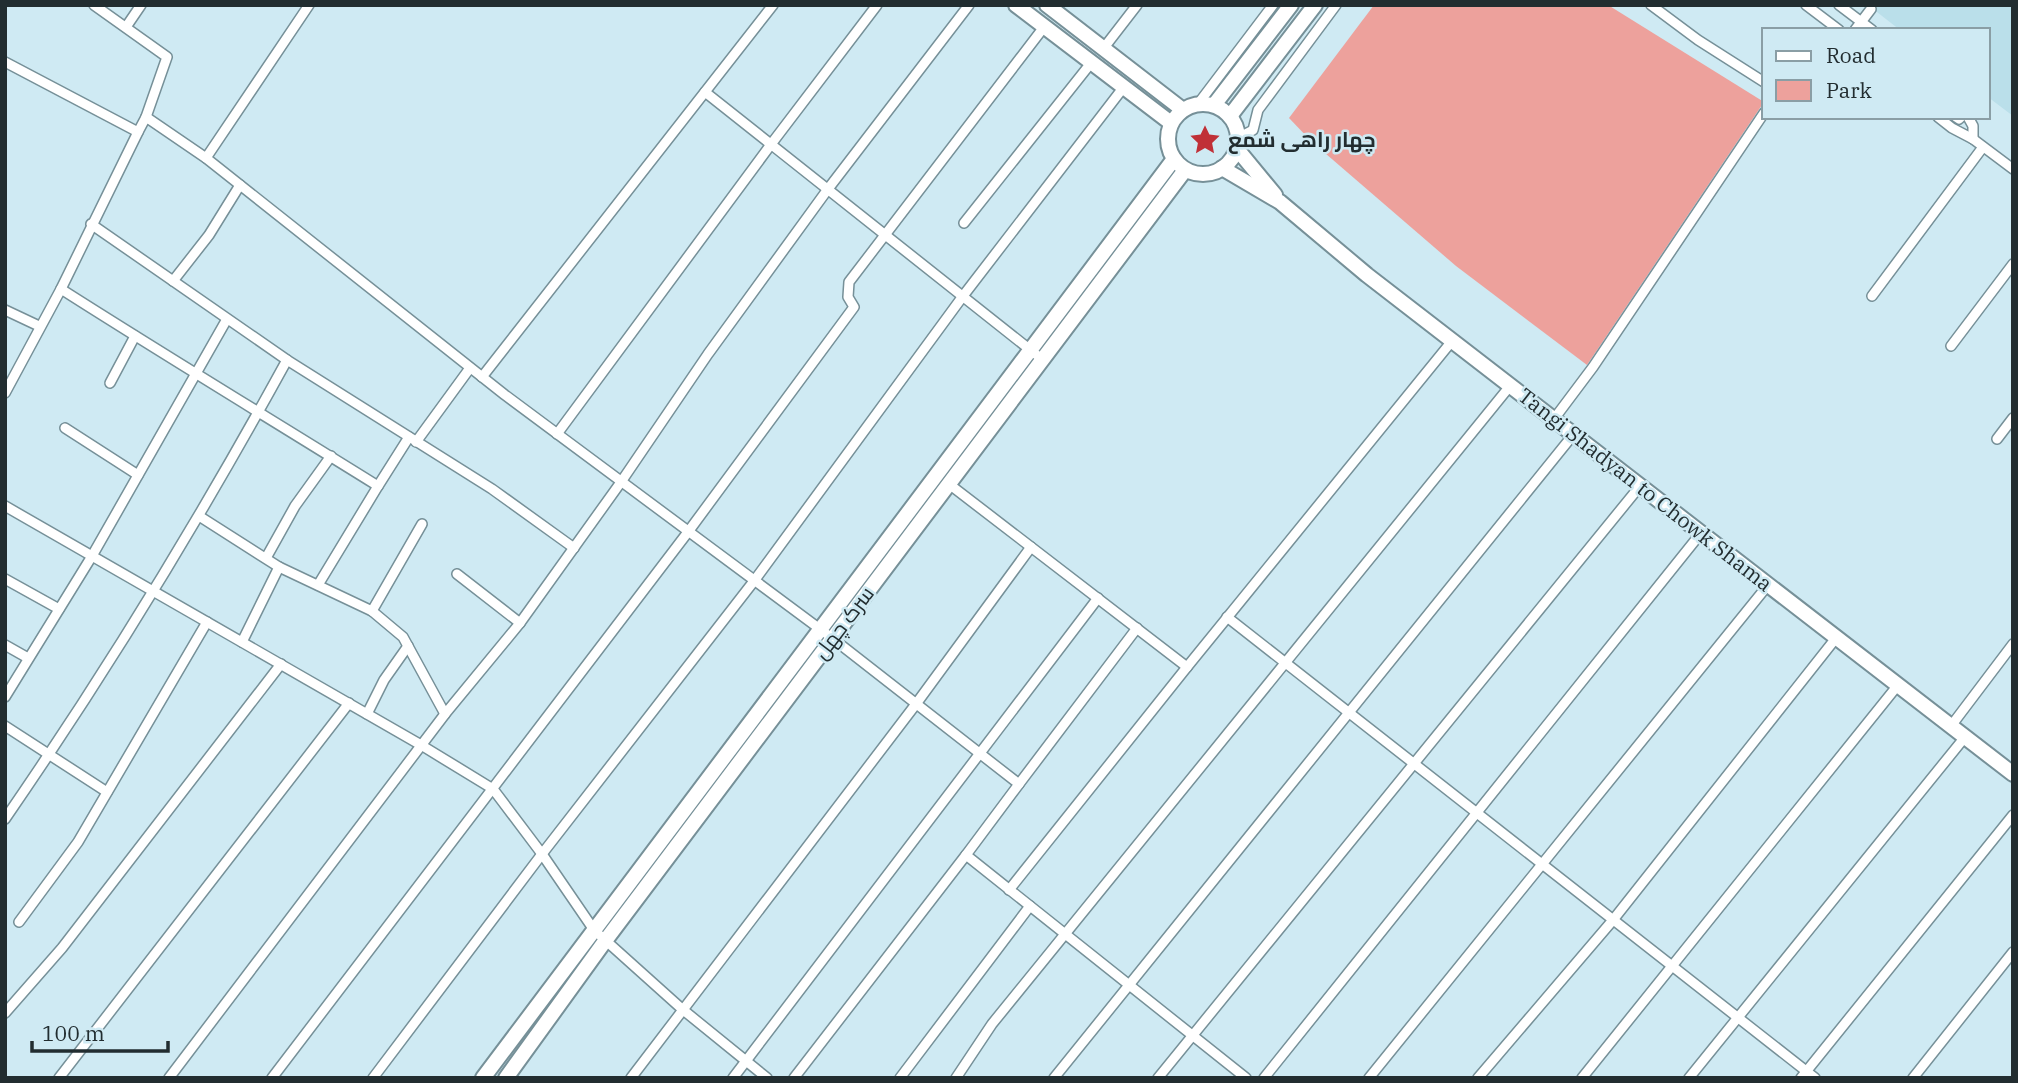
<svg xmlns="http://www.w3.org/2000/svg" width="2018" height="1083" font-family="'IBM Plex Serif',Cairo,serif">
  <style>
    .built { fill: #badfea }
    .green { fill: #eda19c }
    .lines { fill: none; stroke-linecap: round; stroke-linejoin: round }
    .minor-casing { stroke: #769098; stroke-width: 12 }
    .primary-casing { stroke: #769098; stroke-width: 18 }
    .minor { stroke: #fff; stroke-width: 9 }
    .primary { stroke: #fff; stroke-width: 14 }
    .labels { text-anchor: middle; stroke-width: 5; stroke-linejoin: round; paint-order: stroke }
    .poi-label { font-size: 21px; font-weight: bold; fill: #222d30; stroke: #cfeaf3; text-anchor: start }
    .street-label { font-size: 21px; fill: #222d30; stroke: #cfeaf3 }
  </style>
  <rect width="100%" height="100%" fill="#cfeaf3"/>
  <!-- built -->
  <path class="built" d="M 1868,5 L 2013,5 L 2013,116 L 1988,97 L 1988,30 L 1900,30 Z"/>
  <!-- green -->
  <path class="green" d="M 1374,5 L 1608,5 L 1764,102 L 1587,365 L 1456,266 L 1311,141 L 1289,118 Z"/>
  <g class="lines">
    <defs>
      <g id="minor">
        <path d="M 94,5 L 167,57 L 146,117"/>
        <path d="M 1651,5 L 1698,40 L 1764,82"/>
        <path d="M 1806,5 L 1839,30"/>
        <path d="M 1839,5 L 1872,30"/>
        <path d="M 126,27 L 141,5"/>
        <path d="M 1855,30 L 1871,9"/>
        <path d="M 1103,49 L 1137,5"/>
        <path d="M 5,62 L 138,132 L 146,117 L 206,158 L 505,395 L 832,638 L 1019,784 L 966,855 L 1246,1078"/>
        <path d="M 705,92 L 1043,360"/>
        <path d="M 1198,104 L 1273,5"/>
        <path d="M 1938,117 L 1952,128 L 1973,139 L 2013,169"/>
        <path d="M 1956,117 L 1959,119 L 1961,117"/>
        <path d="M 1968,117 L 1973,126 L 1973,139"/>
        <path d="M 1238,138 L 1253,130 L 1258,110 L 1336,5"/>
        <path d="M 206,158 L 309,5"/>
        <path d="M 964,223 L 1091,63"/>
        <path d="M 91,224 L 287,360 L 492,489 L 574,548"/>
        <path d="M 173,281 L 209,235 L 240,185"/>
        <path d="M 61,289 C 166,356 272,420 378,486 L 318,585"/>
        <path d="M 1872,296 L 1983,147"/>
        <path d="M 5,310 L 39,326"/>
        <path d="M 1951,346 L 2013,264"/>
        <path d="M 482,377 L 773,5"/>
        <path d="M 110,383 L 135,336"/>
        <path d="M 5,393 L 61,289 L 138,132"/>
        <path d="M 1554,419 L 1593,367 L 1764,113"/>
        <path d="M 65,428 L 138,475"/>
        <path d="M 557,434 L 772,143 L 877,5"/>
        <path d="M 1997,439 L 2013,418"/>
        <path d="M 416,442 L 470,368"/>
        <path d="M 949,484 L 1187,667"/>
        <path d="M 378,486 L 409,437"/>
        <path d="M 5,506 L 421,745 L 493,789 L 542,854 L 594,930 L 682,1009 L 767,1078"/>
        <path d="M 199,516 L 279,567 L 372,611 L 403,637 L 445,714"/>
        <path d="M 266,558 L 295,506 L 331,456"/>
        <path d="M 457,574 L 520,623"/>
        <path d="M 5,579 L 59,609"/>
        <path d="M 372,611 L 422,524"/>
        <path d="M 1227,617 L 1815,1078"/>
        <path d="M 242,642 L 279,567"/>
        <path d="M 5,645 L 28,658"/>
        <path d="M 5,697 L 92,556 L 227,319"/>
        <path d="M 367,714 L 384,680 L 408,646"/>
        <path d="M 5,726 L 107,792"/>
        <path d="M 1951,726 L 2013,644"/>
        <path d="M 1019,784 L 1137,628"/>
        <path d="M 5,819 C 107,671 201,517 287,360"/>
        <path d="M 1009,890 L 1187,667 L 1452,341"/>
        <path d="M 19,922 L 78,842 L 207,622"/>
        <path d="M 5,1013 L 62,948 L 281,664"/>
        <path d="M 59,1078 L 349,703"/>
        <path d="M 169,1078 L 445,714 L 520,623 L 621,482 L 708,354 L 828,189 L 969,5"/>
        <path d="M 272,1078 L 688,532 L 854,307 L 848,297 L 849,282 L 1044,27"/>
        <path d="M 373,1078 L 542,854 L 754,581 L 963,296 L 1123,88"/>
        <path d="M 631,1078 L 916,704 L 1031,547"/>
        <path d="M 733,1078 L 1098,598"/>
        <path d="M 794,1078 L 966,855"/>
        <path d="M 900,1078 L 1030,906"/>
        <path d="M 956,1078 L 992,1024 L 1510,386"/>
        <path d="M 1054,1078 L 1573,435"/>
        <path d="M 1158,1078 L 1640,486"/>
        <path d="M 1264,1078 L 1701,533"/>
        <path d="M 1369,1078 L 1768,585"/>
        <path d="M 1478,1078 L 1613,920 L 1836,638"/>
        <path d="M 1582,1078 L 1898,685"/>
        <path d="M 1689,1078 L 1965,737"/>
        <path d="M 1801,1078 L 2013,815"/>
        <path d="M 1913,1078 L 2013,952"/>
      </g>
      <g id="primary">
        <path d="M 1016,5 L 1171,123"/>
        <path d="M 1047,5 L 1183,110"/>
        <circle cx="1203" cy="139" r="35"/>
        <path d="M 1214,105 L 1291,5"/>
        <path d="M 1230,116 L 1315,5"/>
        <path d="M 1237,149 L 1275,195"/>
        <path d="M 1222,168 L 1280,202 L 1367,275 L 2013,774"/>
        <path d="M 483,1078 L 1174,159"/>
        <path d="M 506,1078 L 605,941 L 1185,170"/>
      </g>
    </defs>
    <!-- minor casing -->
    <use href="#minor" class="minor-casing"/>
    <!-- primary casing -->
    <use href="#primary" class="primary-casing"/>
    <!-- minor -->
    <use href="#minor" class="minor"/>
    <!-- primary -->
    <use href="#primary" class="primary"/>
  </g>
  <!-- icons -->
  <defs>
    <symbol id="sight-bare" viewBox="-9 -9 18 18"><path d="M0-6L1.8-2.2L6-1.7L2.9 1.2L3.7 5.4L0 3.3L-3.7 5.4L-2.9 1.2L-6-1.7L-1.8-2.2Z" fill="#c03037" stroke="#cfeaf3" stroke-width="2.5" paint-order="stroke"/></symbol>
  </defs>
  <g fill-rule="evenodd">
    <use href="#sight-bare" x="1183" y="118" width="44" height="44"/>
  </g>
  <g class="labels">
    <!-- poi labels -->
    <g class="poi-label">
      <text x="1228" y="147">چهار راهی شمع</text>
    </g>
    <!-- street labels -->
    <g class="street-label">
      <text transform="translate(1645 490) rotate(38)" y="7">Tangi Shadyan to Chowk Shama</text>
      <text transform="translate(844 623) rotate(-53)" y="7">سرک چهل</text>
    </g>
  </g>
  <!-- border -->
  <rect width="2018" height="1083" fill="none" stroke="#222d30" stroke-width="14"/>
  <!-- legend -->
  <rect x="1762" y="28" width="228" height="91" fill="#cfeaf3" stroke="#8a9ea5" stroke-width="2"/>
  <rect x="1776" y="51" width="35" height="10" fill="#ffffff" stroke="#8a9ea5" stroke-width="2"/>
  <text x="1826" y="63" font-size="21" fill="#222d30">Road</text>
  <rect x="1776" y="80" width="35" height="21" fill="#eda19c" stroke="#8a9ea5" stroke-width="2"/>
  <text x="1826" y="98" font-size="21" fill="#222d30">Park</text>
  <!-- scale -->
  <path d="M32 1041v10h136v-10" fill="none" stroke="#222d30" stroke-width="3.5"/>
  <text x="42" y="1041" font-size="21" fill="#222d30" stroke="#cfeaf3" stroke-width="5" paint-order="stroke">100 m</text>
</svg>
